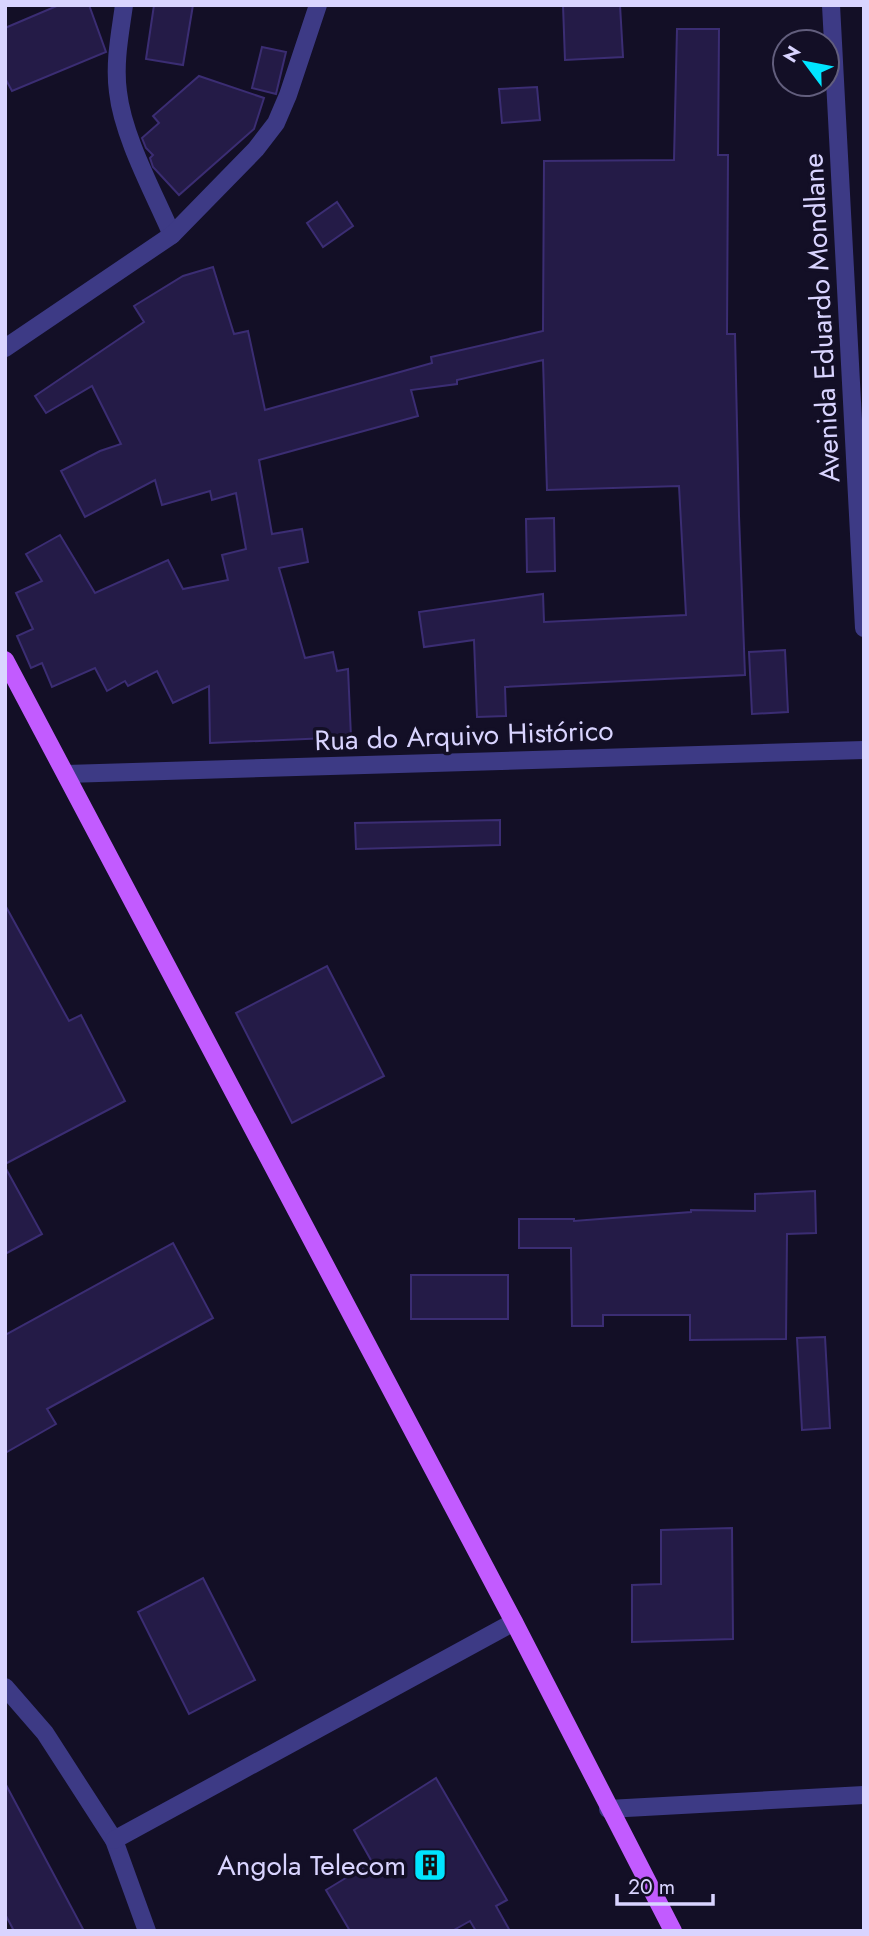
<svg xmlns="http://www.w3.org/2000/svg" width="869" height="1936" font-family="Jost,sans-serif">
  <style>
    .building { fill: #241b47; stroke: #3b2d73; stroke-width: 2 }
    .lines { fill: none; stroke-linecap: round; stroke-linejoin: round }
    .minor { stroke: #3d3a85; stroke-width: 18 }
    .tertiary { stroke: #3d3a85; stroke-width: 18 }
    .primary { stroke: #c25bff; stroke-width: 18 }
    .labels { text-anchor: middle; stroke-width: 7; stroke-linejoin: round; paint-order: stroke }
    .street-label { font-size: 28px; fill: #d9d4ff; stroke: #130f26 }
    .poi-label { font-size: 28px; fill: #d9d4ff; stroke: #130f26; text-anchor: end }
  </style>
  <rect width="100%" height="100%" fill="#130f26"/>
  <!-- building -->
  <g class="building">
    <path d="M 59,5 L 89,5 L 106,52 L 12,91 L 5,78 L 5,28 Z"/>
    <path d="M 154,5 L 193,5 L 183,65 L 146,59 Z"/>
    <path d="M 563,5 L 620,5 L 623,57 L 565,60 Z"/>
    <path d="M 677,29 L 719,29 L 718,155 L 728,155 L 727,334 L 735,334 L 739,516 L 745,675 L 505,687 L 506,716 L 477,717 L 474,640 L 424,647 L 419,612 L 543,594 L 544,622 L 686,615 L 679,486 L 547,490 L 543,360 L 457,380 L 457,384 L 411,390 L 418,416 L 259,460 L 272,534 L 302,529 L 308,562 L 279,568 L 305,658 L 333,652 L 337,671 L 348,669 L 351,737 L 210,743 L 209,686 L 173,703 L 157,671 L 128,686 L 125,681 L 107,691 L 95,668 L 52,687 L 42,663 L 31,668 L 17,636 L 33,629 L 16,593 L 42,581 L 26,554 L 60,535 L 95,593 L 168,560 L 183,589 L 228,580 L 222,555 L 246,549 L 236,493 L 212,500 L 210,491 L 162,505 L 155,480 L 85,517 L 61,471 L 100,451 L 121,444 L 92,386 L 46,413 L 35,396 L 144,322 L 134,306 L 183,276 L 213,267 L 234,334 L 248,331 L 265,410 L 432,363 L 431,357 L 543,331 L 544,161 L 674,160 Z"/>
    <path d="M 262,47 L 286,52 L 276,94 L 252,88 Z"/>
    <path d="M 199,76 L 264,98 L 254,129 L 179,195 L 153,167 L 150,158 L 153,155 L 146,148 L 142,138 L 159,123 L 153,116 Z"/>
    <path d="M 537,87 L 540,120 L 502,123 L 499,89 Z"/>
    <path d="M 337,202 L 353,226 L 323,247 L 307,223 Z"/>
    <path d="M 554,518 L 555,571 L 527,572 L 526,519 Z"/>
    <path d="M 785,650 L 788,712 L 752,714 L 749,652 Z"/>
    <path d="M 500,820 L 500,845 L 356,849 L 355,823 Z"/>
    <path d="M 5,905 L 69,1021 L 81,1015 L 125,1101 L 5,1164 Z"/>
    <path d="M 327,966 L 384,1076 L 292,1123 L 236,1013 Z"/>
    <path d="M 5,1167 L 42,1234 L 5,1254 Z"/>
    <path d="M 815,1191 L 816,1233 L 787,1234 L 786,1339 L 690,1340 L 690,1315 L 603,1315 L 603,1326 L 572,1326 L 571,1248 L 519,1248 L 519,1219 L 574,1219 L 574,1221 L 691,1212 L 691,1210 L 755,1211 L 755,1194 Z"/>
    <path d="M 173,1243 L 213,1318 L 47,1409 L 56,1424 L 5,1453 L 5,1335 Z"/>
    <rect x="411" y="1275" width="97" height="44"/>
    <path d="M 825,1337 L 830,1428 L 802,1430 L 797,1338 Z"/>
    <path d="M 732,1528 L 733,1639 L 632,1642 L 632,1585 L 661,1584 L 661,1530 Z"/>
    <path d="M 203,1578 L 255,1680 L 189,1714 L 138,1612 Z"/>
    <path d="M 436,1778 L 507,1900 L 496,1906 L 510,1931 L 476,1931 L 470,1921 L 452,1931 L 350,1931 L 326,1890 L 372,1862 L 354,1830 Z"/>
    <path d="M 5,1783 L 84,1931 L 14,1931 L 5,1914 Z"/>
  </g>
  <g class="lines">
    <!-- minor -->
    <g class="minor">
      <path d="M 124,5 C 120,34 114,63 118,92 C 123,137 154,193 172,235"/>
      <path d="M 831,5 L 864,628"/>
      <path d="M 5,348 L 172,235 L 256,149 L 276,123 L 288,95 L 318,5"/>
      <path d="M 5,1687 L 45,1733 L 114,1840 L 147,1931"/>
      <path d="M 608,1809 L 864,1795"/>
      <path d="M 114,1840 L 514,1622"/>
    </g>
    <!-- tertiary -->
    <path class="tertiary" d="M 66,774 L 864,750"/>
    <!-- primary -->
    <path class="primary" d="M 5,660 L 514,1622 L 673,1931"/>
  </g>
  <!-- icons -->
  <defs>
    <symbol id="building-square" viewBox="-11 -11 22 22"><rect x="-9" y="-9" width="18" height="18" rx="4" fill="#00e5ff" stroke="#130f26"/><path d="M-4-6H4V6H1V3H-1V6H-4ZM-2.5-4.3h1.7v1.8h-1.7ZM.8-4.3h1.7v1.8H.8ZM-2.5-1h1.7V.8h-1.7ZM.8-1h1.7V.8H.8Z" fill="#111"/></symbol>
  </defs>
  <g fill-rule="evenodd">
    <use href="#building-square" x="411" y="1846" width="38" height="38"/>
  </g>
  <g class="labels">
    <!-- street labels -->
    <g class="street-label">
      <text transform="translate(821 318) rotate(-93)" y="10">Avenida Eduardo Mondlane</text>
      <text transform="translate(464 735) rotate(-2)" y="10">Rua do Arquivo Histórico</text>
    </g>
    <!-- poi labels -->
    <g class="poi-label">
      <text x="406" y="1875">Angola Telecom</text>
    </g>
  </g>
  <!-- border -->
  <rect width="869" height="1936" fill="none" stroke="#d9d4ff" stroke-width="14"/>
  <!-- north arrow -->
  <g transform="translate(806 63) rotate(302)"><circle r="33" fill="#130f26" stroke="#625e7d" stroke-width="2"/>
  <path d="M0-5L12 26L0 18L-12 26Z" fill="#00e5ff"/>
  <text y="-10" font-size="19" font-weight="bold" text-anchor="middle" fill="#d9d4ff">N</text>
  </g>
  <!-- scale -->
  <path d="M617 1894v10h96v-10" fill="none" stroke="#d9d4ff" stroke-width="3.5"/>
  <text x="628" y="1894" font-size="21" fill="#d9d4ff" stroke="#130f26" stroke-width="5" paint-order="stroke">20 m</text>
</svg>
